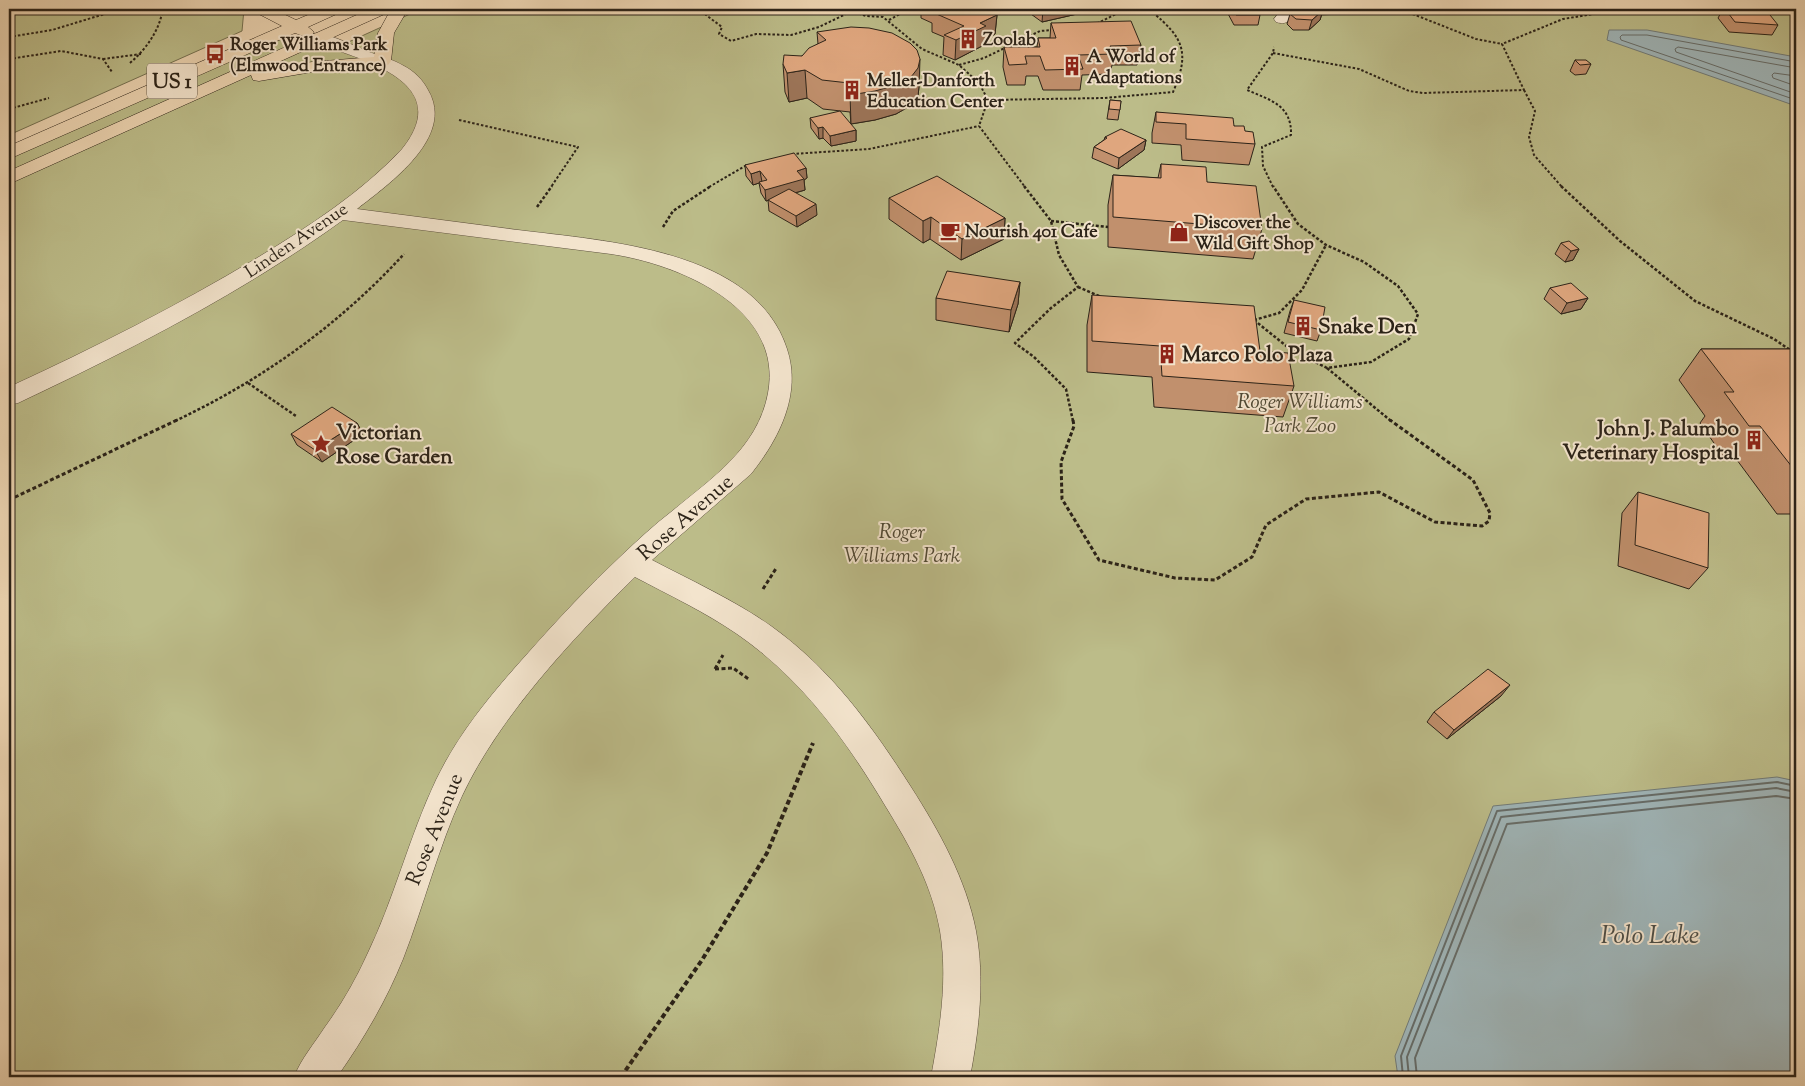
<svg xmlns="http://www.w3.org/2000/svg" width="1805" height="1086" font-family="'Sorts Mill Goudy',serif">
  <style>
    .green { fill: #bcbc89; stroke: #747050 }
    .water { fill: #9fb5b8; stroke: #717b78 }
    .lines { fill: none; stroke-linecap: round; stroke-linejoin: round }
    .shore-far1 { stroke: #666c68; stroke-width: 1 }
    .shore { stroke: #666c68; stroke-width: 2 }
    .lane-casing { stroke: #5c503e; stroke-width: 1 }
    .street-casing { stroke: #5c503e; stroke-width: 1 }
    .primary-casing { stroke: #2c2318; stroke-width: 1 }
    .path-far3 { stroke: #2c2318; stroke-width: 2; stroke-dasharray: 2.5 2; stroke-linecap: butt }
    .path-far2 { stroke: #2c2318; stroke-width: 2.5; stroke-dasharray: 3 2; stroke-linecap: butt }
    .path-far1 { stroke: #2c2318; stroke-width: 3; stroke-dasharray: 4 2.5; stroke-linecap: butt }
    .path { stroke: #2c2318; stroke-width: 4; stroke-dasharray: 5 3; stroke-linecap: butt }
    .lane { fill: #f3e4cd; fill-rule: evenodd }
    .street { fill: #f3e4cd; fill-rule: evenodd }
    .primary { fill: #edd5b2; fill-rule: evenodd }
    .wall { fill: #c1906d; stroke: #2c2318 }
    .shaded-wall { fill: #9d7559; stroke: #2c2318 }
    .building { fill: #e0a77f; stroke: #2c2318 }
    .labels { text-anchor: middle; stroke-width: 4; stroke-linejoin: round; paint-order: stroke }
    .far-poi-label { font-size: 18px; font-weight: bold; fill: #2c2318; stroke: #f3e4cd; text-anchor: start }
    .far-street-label { font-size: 18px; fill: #2c2318; stroke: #f3e4cd }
    .shield { fill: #f3e4cd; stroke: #685d4e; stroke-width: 1 }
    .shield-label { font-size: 20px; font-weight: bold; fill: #2c2318 }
    .poi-label { font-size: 21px; font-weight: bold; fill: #2c2318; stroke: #f3e4cd; text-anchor: start }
    .park-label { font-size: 21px; font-style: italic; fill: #504934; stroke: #f3e4cd }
    .street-label { font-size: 21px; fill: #2c2318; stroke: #f3e4cd }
    .near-water-label { font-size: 26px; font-style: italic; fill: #4e4f48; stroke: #f3e4cd }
  </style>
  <rect width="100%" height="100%" fill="#edd5b2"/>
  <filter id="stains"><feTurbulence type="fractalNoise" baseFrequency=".004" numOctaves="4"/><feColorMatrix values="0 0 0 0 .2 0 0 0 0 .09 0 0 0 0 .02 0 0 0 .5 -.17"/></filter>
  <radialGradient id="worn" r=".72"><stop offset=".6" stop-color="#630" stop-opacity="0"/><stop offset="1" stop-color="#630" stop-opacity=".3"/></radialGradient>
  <!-- green -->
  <g class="green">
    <path d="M 9,9 L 244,9 L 242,31 L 9,135 Z"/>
    <path d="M 421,9 L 1796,9 L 1796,1077 L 9,1077 L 9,156 L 284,34 L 331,50 Z"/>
  </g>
  <!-- water -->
  <g class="water">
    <path d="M 1609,30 L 1647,30 L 1796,57 L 1796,106 L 1607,40 Z"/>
    <path d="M 1777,777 L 1796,781 L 1796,1077 L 1398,1077 L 1395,1056 L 1493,806 Z"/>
  </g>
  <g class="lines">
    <!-- shore-far1 -->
    <g class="shore-far1">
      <path d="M 1796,62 L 1647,35 L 1622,35 L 1620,37 L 1621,40 L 1796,100"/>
      <path d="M 1796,68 L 1678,47 L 1675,49 L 1676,52 L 1796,94"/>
      <path d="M 1796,76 L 1774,73 L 1772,75 L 1773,78 L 1796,86"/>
    </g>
    <!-- shore -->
    <g class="shore">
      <path d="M 1403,1077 L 1401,1056 L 1497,811 L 1777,782 L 1796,786"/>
      <path d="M 1409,1077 L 1407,1057 L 1501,817 L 1776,788 L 1796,792"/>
      <path d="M 1417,1077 L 1415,1058 L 1507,824 L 1776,796 L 1796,799"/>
    </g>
    <defs>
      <path id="lane" d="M 1282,9 L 1352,9 L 1350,12 L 1344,14 L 1293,16 C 1288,22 1285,25 1276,22 L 1274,19 Z"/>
      <path id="street" d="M 319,33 C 336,37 353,45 369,52 C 381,56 394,60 404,66 C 414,71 423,80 428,90 C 456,137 389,184 357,209 C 411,216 465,223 518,230 C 605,241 755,249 787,349 C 802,394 779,439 751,474 L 652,560 C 692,581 734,600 771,626 C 831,669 872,726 911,787 C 939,831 966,879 976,931 C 985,979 979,1030 970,1077 L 931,1077 C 940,1029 948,979 940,931 C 932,885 910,846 886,807 C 846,740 802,679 737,634 C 705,612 669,595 635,577 C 573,638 499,717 462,796 C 438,848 424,905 403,959 C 386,1001 363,1040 337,1077 L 294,1077 C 301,1059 314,1044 325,1027 C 341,1005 355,981 366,957 C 394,900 409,837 436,780 C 459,732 493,692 528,653 C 558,619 589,586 622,555 C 638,540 654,525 671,512 C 711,479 758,448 768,393 C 784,307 678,264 611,254 L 343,220 C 242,293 130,350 18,403 L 9,405 L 9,387 C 94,348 177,306 257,258 C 308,227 361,193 402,149 C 457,81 359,59 313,42 L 311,38 L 313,34 Z"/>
      <path id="primary" d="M 253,9 L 273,9 L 296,20 L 322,9 L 343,9 L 341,12 L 308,27 L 314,32 L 312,35 L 370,9 L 391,9 L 389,12 L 261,70 L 312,62 L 374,57 L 378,33 L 390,11 L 392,9 L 408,9 L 394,33 L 391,61 L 388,65 L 312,72 L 259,81 L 253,80 L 251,75 L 9,184 L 9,171 L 310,36 L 306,37 L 295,33 L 9,159 L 9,146 L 282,26 L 255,12 Z"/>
    </defs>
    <!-- lane casing -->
    <use href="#lane" class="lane-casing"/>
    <!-- street casing -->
    <use href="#street" class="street-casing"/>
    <!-- primary casing -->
    <use href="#primary" class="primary-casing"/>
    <!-- path-far3 -->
    <g class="path-far3">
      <path d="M 707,9 L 706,15 L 722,27 L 719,34 L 731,41 L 756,34 L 791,35 L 819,27 L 850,12"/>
      <path d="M 846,9 L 866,16 L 883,17 L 922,49 L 959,65 L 979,83 L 988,100 L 979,126"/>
      <path d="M 1400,9 L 1476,39 L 1502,44"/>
      <path d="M 889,20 L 909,9"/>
      <path d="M 9,37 L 52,30 L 121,9"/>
      <path d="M 1273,53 L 1359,69 L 1409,91 L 1423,93 L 1524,90 L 1502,44 L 1563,19 L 1605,12 L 1655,12 L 1659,9"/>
      <path d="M 9,59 L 61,51 L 103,59 L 112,72"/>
      <path d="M 103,59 L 141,54"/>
      <path d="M 130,63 C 147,48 159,31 163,9"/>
      <path d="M 959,65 L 984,58 L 1040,31 L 1053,30"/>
      <path d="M 1524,90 L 1535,111 L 1529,137 L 1534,155 L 1562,187"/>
      <path d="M 988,100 L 1104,98 L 1173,92 C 1190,53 1184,38 1152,12 L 1118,13 L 1098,23"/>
      <path d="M 9,109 L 49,98"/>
      <path d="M 459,120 L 578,147 L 551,187"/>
      <path d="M 979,126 L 1025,187"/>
      <path d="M 792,154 L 869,149 L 979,126"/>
      <path d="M 709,187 L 747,165"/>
      <path d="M 1273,187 L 1263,166 L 1262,147 L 1291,135 C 1292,105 1270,100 1247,90 L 1273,53 L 1274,47"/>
    </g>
    <!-- path-far2 -->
    <g class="path-far2">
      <path d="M 1024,186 L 1051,221 L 1059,255 L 1078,287"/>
      <path d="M 1561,186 L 1620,241 L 1695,301 L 1774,339 L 1796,354"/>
      <path d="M 537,207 L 552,186"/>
      <path d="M 1051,221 L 1108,227"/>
      <path d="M 663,227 L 673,211 L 711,186"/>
      <path d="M 1078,287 L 1099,296"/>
      <path d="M 1254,320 L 1290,349 L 1327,368 L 1371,362 L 1409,339 L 1418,314 L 1398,286 L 1364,262 L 1326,245 L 1298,224 L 1273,186"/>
      <path d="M 1254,320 L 1279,313 L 1302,290 L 1326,245"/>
      <path d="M 1327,368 L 1391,421"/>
      <path d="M 248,383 L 296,416"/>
      <path d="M 175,421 C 262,380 339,325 404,254"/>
      <path d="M 1073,421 L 1066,389 L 1034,357 L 1015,343 L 1051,308 L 1078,287"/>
    </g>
    <!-- path-far1 -->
    <g class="path-far1">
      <path d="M 1073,420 L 1074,426 L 1061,462 L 1062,499 L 1099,560 L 1175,578 L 1215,580 L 1252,557 L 1266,525 L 1306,499 L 1379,492 L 1435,522 L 1482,526 L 1489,521 L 1490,513 L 1473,480 L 1390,420"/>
      <path d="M 9,500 L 177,420"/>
      <path d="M 763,589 L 777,567"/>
      <path d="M 715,669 L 733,668 L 750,680"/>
      <path d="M 715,669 L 723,655"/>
    </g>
    <!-- path -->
    <path class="path" d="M 621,1077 L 702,960 L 767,853 L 813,743"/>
    <!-- lane -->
    <use href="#lane" class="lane"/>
    <!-- street -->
    <use href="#street" class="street"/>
    <!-- primary -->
    <use href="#primary" class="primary"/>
  </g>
  <!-- wall -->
  <g class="wall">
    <path d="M 921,9 L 982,9 L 997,15 L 995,34 L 985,40 L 984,45 L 955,60 L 943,55 L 944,37 L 932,32 L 932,23 L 921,18 Z"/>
    <path d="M 1024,9 L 1099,9 L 1042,22 Z"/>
    <path d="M 1226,9 L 1257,9 L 1260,15 L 1258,25 L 1234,25 L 1226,10 Z"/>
    <path d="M 1547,9 L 1582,9 L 1580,12 L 1571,10 L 1560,13 Z"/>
    <path d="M 1723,9 L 1742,9 L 1778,25 L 1772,35 L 1729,32 L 1718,18 Z"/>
    <path d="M 1323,10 L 1320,20 L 1309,30 L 1293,30 L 1287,24 L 1290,14 Z"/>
    <path d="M 1051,23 L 1141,45 L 1137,65 L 1112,65 L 1110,74 L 1082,75 L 1080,90 L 1043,90 L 1038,76 L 1026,76 L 1025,85 L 1007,85 L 1003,67 L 1004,47 L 1037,47 L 1038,38 L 1050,38 Z"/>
    <path d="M 817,32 L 919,87 L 918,96 L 910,106 L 896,114 L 875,120 L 851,124 L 850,112 L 823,109 L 807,98 L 789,102 L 785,92 L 783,64 L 802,56 L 818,44 Z"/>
    <path d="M 1575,60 L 1591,64 L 1586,74 L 1575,75 L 1570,71 Z"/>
    <path d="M 1110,100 L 1121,101 L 1118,120 L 1107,119 Z"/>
    <path d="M 1156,112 L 1234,126 L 1245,131 L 1255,144 L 1249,165 L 1182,160 L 1181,145 L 1152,143 L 1152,133 Z"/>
    <path d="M 810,118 L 856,130 L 856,141 L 831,146 L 823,138 L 819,139 L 811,128 Z"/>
    <path d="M 1105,137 L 1146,140 L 1144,150 L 1118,169 L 1092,158 L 1094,147 L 1104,140 Z"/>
    <path d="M 1161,164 L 1207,182 L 1262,229 L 1253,259 L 1108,247 L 1108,205 L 1113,175 L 1158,178 Z"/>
    <path d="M 745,165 L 806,168 L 807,178 L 804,180 L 805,190 L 795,193 L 817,215 L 797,227 L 769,211 L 768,200 L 769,200 L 766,201 L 761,193 L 759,183 L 753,185 L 746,176 Z"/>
    <path d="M 889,198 L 1005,218 L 1004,239 L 961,260 L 930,239 L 923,243 L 889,219 Z"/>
    <path d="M 1561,243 L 1579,249 L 1573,260 L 1565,262 L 1555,254 Z"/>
    <path d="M 1020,282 L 1018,304 L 1009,332 L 936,320 L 936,298 Z"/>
    <path d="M 1550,288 L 1588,298 L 1581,309 L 1561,314 L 1544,299 Z"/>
    <path d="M 1092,295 L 1260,351 L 1294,386 L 1283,417 L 1154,407 L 1152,377 L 1087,372 L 1087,325 Z"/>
    <path d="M 1294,300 L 1321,330 L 1317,341 L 1284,333 L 1290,311 Z"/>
    <path d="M 1701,349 L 1796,349 L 1796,514 L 1777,514 L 1734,456 L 1723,456 L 1700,423 L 1705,416 L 1679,380 Z"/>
    <path d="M 357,423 L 363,434 L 322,462 L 297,445 L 291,434 Z"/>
    <path d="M 1638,492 L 1708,568 L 1689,589 L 1618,566 L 1622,513 Z"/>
    <path d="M 1501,696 L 1447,739 L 1427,722 L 1434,712 Z"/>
  </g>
  <!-- shaded-wall -->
  <g class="shaded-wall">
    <path d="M 1043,9 L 1099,9 L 1042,22 Z"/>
    <path d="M 1562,9 L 1571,9 L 1571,10 L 1560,13 Z"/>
    <path d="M 1323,10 L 1320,20 L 1309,30 L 1312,20 Z"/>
    <path d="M 997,15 L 995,34 L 985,40 L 984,45 L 955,60 L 956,40 L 980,23 Z"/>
    <path d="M 920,59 L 919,87 L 918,96 L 910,106 L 896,114 L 875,120 L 851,124 L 850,95 Z"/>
    <path d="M 805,70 L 807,98 L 789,102 L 787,73 Z"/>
    <path d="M 823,127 L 823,138 L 819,139 L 818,128 Z"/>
    <path d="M 856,130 L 856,141 L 831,146 L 830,136 Z"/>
    <path d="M 1146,140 L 1144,150 L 1118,169 L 1119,158 Z"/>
    <path d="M 806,168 L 807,178 L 804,180 L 805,190 L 766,201 L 765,190 L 797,171 Z"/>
    <path d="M 760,171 L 762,182 L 753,185 L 751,174 Z"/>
    <path d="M 816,204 L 817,215 L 797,227 L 796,216 Z"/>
    <path d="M 931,217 L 930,239 L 923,243 L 923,221 Z"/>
    <path d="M 1005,218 L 1004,239 L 961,260 L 962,239 Z"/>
    <path d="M 1579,249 L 1573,260 L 1565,262 L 1571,251 Z"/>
    <path d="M 1020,282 L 1018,304 L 1009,332 L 1011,310 Z"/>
    <path d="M 1588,298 L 1581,309 L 1561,314 L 1567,303 Z"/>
    <path d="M 357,423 L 363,434 L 322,462 L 315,450 Z"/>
    <path d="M 1510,685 L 1501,696 L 1447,739 L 1454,730 Z"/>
  </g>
  <!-- building -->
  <g class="building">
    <path d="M 940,9 L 982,9 L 997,15 L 980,23 L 986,26 L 956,40 L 944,35 L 964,26 L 932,12 Z"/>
    <path d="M 1233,9 L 1257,9 L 1260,15 L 1236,15 Z"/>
    <path d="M 1296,9 L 1323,9 L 1323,10 L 1312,20 L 1296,19 L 1290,14 Z"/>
    <path d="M 1725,9 L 1742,9 L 1766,10 L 1778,25 L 1735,22 Z"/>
    <path d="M 1131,21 L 1141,45 L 1110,46 L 1113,54 L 1078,55 L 1083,69 L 1045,70 L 1040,56 L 1025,56 L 1027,64 L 1009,65 L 1004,47 L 1040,47 L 1038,38 L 1056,38 L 1051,23 Z"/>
    <path d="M 851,27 L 869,28 L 892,33 L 910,43 L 917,50 L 920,59 L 918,68 L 911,77 L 896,85 L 875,91 L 850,95 L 849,83 L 822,80 L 805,70 L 787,73 L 783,64 L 784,55 L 802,56 L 809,48 L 826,40 L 817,32 Z"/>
    <path d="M 1575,60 L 1586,60 L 1591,64 L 1580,65 Z"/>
    <path d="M 1110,100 L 1121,101 L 1120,110 L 1109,109 Z"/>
    <path d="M 840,111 L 856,130 L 830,136 L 823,127 L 818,128 L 810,118 Z"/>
    <path d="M 1156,112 L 1233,118 L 1234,126 L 1244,126 L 1245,131 L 1253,132 L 1255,144 L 1186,139 L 1186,124 L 1156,122 Z"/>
    <path d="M 1121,129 L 1146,140 L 1119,158 L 1094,147 L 1107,138 L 1105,137 Z"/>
    <path d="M 794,153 L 806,168 L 797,171 L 804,179 L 765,190 L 759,182 L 767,180 L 760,171 L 751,174 L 745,165 Z"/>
    <path d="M 1161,164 L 1206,167 L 1207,182 L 1256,186 L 1262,229 L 1113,217 L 1113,175 L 1161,178 Z"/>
    <path d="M 937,176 L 1005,218 L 962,239 L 931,217 L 923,221 L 889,198 Z"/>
    <path d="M 789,189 L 816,204 L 796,216 L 768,200 Z"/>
    <path d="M 1569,241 L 1579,249 L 1571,251 L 1561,243 Z"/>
    <path d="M 947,271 L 1020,282 L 1011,310 L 936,298 Z"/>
    <path d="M 1571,283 L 1588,298 L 1567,303 L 1550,288 Z"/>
    <path d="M 1092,295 L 1254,306 L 1260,351 L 1288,353 L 1294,386 L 1162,376 L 1160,346 L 1092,341 Z"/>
    <path d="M 1294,300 L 1325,307 L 1321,330 L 1288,322 Z"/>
    <path d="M 1701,349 L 1796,349 L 1796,472 L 1760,426 L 1749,426 L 1724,392 L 1734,392 Z"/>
    <path d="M 332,407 L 357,423 L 315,450 L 291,434 Z"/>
    <path d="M 1638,492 L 1709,513 L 1708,568 L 1635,545 Z"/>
    <path d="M 1488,669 L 1510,685 L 1454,730 L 1434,712 Z"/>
  </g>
  <!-- icons -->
  <defs>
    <symbol id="building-bare" viewBox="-9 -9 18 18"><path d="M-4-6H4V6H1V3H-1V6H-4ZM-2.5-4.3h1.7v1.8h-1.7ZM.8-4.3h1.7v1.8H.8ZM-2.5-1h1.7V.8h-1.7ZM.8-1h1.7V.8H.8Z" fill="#8f2418" stroke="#f3e4cd" stroke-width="2.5" paint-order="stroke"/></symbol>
    <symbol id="bus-bare" viewBox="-9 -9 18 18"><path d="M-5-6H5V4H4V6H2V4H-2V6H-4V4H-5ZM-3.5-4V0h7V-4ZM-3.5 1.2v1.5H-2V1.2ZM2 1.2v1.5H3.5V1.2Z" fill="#8f2418" stroke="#f3e4cd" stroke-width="2.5" paint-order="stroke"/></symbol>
    <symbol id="cafe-bare" viewBox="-9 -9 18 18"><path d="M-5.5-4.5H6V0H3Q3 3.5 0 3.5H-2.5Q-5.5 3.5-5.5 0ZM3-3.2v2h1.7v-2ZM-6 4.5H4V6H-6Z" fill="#8f2418" stroke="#f3e4cd" stroke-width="2.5" paint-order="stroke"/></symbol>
    <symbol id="shop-bare" viewBox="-9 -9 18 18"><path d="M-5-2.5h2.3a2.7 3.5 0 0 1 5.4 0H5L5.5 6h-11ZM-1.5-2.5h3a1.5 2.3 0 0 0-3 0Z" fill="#8f2418" stroke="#f3e4cd" stroke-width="2.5" paint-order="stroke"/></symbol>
    <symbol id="sight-bare" viewBox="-9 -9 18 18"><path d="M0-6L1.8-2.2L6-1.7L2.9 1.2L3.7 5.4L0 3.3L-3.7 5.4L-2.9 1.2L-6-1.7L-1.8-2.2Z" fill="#8f2418" stroke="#f3e4cd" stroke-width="2.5" paint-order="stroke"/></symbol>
  </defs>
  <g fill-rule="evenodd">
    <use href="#building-bare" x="954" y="25" width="28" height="28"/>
    <use href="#bus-bare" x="201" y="40" width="28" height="28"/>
    <use href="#building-bare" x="1058" y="52" width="28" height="28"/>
    <use href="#building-bare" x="838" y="76" width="28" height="28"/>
    <use href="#cafe-bare" x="936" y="217" width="28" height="28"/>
    <use href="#shop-bare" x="1165" y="218" width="28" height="28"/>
    <use href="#building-bare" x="1289" y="312" width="28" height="28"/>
    <use href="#building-bare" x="1153" y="340" width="28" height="28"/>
    <use href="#building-bare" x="1740" y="426" width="28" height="28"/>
    <use href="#sight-bare" x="307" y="430" width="28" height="28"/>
  </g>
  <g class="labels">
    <!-- far-poi labels -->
    <g class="far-poi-label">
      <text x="983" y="45">Zoolab</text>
      <text x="230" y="50">Roger Williams Park<tspan x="230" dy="21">(Elmwood Entrance)</tspan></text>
      <text x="1087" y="62">A World of<tspan x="1087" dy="21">Adaptations</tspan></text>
      <text x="867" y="86">Meller-Danforth<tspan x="867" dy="21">Education Center</tspan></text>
      <text x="1194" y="228">Discover the<tspan x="1194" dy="21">Wild Gift Shop</tspan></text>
      <text x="965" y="237">Nourish 401 Cafe</text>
    </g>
    <!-- far-street labels -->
    <g class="far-street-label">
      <text transform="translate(296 240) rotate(-34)" y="6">Linden Avenue</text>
    </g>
    <!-- shield labels -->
    <rect class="shield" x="147" y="63.5" width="50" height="35" rx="4"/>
    <g class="shield-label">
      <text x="172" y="88">US 1</text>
    </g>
    <!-- poi labels -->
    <g class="poi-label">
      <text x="1318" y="333">Snake Den</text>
      <text x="1182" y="361">Marco Polo Plaza</text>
      <text x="1739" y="435" text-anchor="end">John J. Palumbo<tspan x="1739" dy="24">Veterinary Hospital</tspan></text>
      <text x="336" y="439">Victorian<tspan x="336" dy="24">Rose Garden</tspan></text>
    </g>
    <!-- park labels -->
    <g class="park-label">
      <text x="1300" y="408">Roger Williams<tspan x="1300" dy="24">Park Zoo</tspan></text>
      <text x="902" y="538">Roger<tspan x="902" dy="24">Williams Park</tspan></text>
    </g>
    <!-- street labels -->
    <g class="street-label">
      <text transform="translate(685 517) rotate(-41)" y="7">Rose Avenue</text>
      <text transform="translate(434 829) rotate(-68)" y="7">Rose Avenue</text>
    </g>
    <!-- near-water labels -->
    <g class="near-water-label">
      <text x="1650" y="943">Polo Lake</text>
    </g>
  </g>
  <!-- margin -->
  <rect width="1805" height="1086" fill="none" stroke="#edd5b2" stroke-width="30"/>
  <rect x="10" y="10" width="1785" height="1066" fill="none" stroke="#2c2318" stroke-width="2.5"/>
  <rect x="15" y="15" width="1775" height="1056" fill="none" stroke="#2c2318"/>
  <rect width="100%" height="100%" filter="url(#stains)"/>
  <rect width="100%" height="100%" fill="url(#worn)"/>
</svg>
